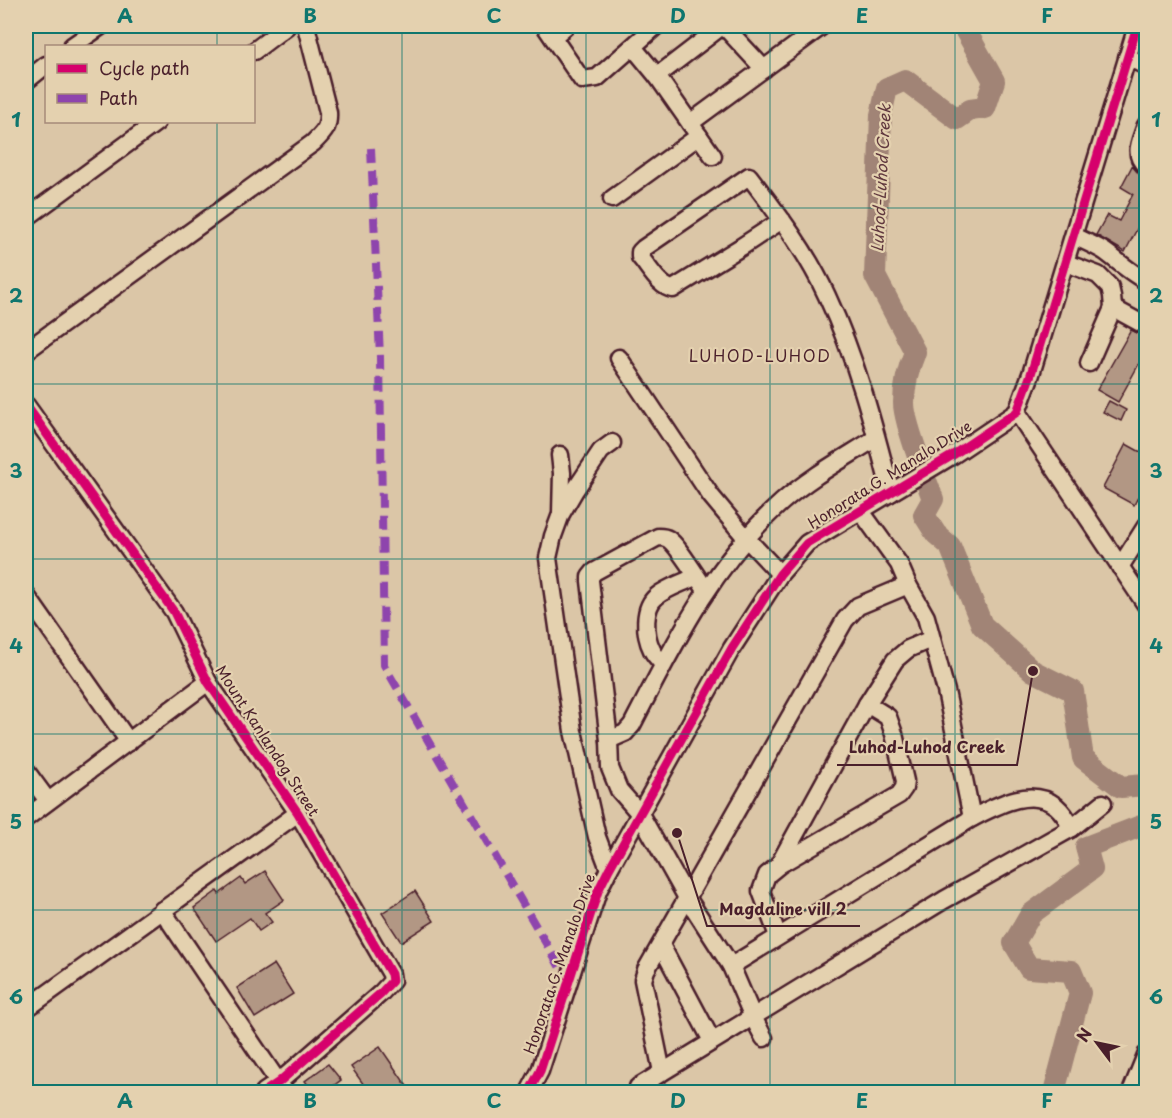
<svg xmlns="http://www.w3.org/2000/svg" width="1172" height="1118" viewBox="0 0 1172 1118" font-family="'Playpen Sans',sans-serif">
  <rect width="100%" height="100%" fill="#dbc6a7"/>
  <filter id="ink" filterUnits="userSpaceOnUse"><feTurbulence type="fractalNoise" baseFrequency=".0167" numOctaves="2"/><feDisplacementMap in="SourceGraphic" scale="12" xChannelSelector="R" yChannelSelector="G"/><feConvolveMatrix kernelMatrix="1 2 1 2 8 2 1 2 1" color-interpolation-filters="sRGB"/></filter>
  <g filter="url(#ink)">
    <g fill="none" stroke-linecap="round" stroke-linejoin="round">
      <!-- river -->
      <g stroke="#a18476" stroke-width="22">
        <path d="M 920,462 C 915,448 904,417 904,403 C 904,385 908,369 915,352 L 875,276 L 881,115 L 887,88 L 905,80 L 957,119 L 970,110 L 985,108 L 994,81 L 963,26"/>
        <path d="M 927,483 L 933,499 L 924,515 L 936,534 L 950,546 L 982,625 L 1033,671 L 1073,691 L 1083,758 L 1121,787 L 1146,785"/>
        <path d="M 1054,1092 L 1080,993 L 1071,971 L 1029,968 L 1014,943 L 1031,914 L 1092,869 L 1086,847 L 1146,824"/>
      </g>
    </g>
    <!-- building -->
    <g fill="#b29784" stroke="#4a1f2b" stroke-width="1.5">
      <path d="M 1132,166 L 1139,174 L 1146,176 L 1146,216 L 1140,228 L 1138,227 L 1125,252 L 1096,235 L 1107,215 L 1119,221 L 1133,194 L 1121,187 Z"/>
      <path d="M 1131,330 L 1141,335 L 1146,336 L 1146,351 L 1118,402 L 1097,390 Z"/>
      <path d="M 1109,401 L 1126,410 L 1121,421 L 1103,412 Z"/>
      <path d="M 1126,444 L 1146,455 L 1146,481 L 1134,505 L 1103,488 Z"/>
      <path d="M 265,871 L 284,900 L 265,913 L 272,922 L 259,931 L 250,918 L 216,941 L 194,908 L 217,891 L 219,894 L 241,878 L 245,884 Z"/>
      <path d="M 415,891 L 434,921 L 401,942 L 382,913 Z"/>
      <path d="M 274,964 L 293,994 L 255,1018 L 237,988 Z"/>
      <path d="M 380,1047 L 411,1092 L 369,1092 L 351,1067 Z"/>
      <path d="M 328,1064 L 341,1080 L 325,1092 L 314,1092 L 305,1081 Z"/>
    </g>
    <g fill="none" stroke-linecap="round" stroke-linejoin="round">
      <defs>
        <g id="minor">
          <path d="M 545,26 L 582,80 L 597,78 L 656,26"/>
          <path d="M 724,26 L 764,69"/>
          <path d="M 553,37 L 566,26"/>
          <path d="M 72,46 L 101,26"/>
          <path d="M 633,47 L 657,76 L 722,26"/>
          <path d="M 254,51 L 287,26"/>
          <path d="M 1127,57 L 1146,66"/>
          <path d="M 657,76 L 713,156"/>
          <path d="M 26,81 L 46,65"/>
          <path d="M 690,123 L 822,26"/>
          <path d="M 1146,125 C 1141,141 1132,154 1146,166"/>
          <path d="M 612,199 L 699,136"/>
          <path d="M 26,218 L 157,122"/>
          <path d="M 782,220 L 741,247 L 673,289 C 659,287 649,267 640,257 L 640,252 L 644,248 L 749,176 C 778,214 807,252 827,296 C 856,358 874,426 891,493"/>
          <path d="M 1074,236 C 1084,241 1094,245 1104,251 C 1118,261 1131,273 1146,281"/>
          <path d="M 1066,263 L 1098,275 L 1110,287 L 1112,296 L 1113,308 L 1089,363"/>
          <path d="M 1113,308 L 1146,326"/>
          <path d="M 26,351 L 313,143 C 324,132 329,128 328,112 L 306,26"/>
          <path d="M 619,358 L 711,496 L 746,538 L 780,574"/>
          <path d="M 26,405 L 174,612 L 208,682 L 298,813 L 391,974 L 392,981 L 381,993 L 279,1082 L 264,1092"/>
          <path d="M 1017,412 L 1146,605"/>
          <path d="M 560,455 L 562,473 L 561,513"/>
          <path d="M 860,510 L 899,564 L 908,585 L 926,617 L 946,691 L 972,818"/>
          <path d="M 1120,567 L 1146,526"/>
          <path d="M 706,590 C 698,579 677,544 668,539 C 665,537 662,537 658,537 L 594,572 L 590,577 L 590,581 L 609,740 L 610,768 L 619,790 L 640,814 L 686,896 L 731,966 L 753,1017 L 764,1038"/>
          <path d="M 26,595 L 129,742"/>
          <path d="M 663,665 C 660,660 654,655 652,650 C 644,634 643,607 657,596 C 668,587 684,583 696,576"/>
          <path d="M 609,740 L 625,733 L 632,725 C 673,646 714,562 782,502 C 810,477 845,458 876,438"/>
          <path d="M 26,771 L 48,801"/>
          <path d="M 26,818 L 208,682"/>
          <path d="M 779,865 L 899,795 L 904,788 L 905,781 L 894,734 L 888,717 L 867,704"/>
          <path d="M 609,869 L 597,837 L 573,731 L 548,558 L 553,536 L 561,514 L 575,490 L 601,451 L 612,443"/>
          <path d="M 162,910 L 285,1092"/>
          <path d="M 778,936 L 761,891 L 767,875 L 778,866 L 867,704 L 895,660 L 908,649 L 931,639"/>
          <path d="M 661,945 L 712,1041"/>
          <path d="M 731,966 L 972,818 C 996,806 1031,786 1056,806 C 1063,812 1068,820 1072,828"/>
          <path d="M 26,1009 L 298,813"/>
          <path d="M 662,1072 L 643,980 L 646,970 L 845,620 L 858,606 L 908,585"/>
          <path d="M 638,1087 L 944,900 L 1072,828 L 1103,803"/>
          <path d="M 529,1092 L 540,1071 L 598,891 L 609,869 L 732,648 L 780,574 L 807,543 L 953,455 L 1017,412 L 1031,374 L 1137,26"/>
          <path d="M 1131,1092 L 1146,1055"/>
        </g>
      </defs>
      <!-- minor casing -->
      <use href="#minor" stroke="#4a1f2b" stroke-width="21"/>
      <!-- minor -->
      <use href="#minor" stroke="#e4d1af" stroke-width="16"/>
      <!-- quiet -->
      <path stroke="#8e44ad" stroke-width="8" stroke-dasharray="15 8" stroke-linecap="butt" d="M 371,148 L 380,357 L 384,665 L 569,983"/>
      <defs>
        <g id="cycleway">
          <path d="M 26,405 L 174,612 L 208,682 L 298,813 L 391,974 L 392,981 L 381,993 L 279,1082 L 264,1092"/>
          <path d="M 529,1092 L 540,1071 L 598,891 L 609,869 L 732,648 L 780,574 L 807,543 L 953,455 L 1017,412 L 1031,374 L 1137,26"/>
        </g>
      </defs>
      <!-- cycleway casing -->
      <use href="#cycleway" stroke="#e4d1af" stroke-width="13"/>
      <!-- cycleway -->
      <use href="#cycleway" stroke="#d6006c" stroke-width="9"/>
    </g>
  </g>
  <!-- grid -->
  <path fill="none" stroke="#0f766e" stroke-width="1.5" stroke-opacity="0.55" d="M 217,26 L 217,46M 402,26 L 402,1092M 586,26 L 586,1092M 770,26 L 770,1092M 955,26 L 955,1092M 217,122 L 217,1092M 26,208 L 1146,208M 26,384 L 1146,384M 26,559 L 1146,559M 26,734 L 1146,734M 26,910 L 1146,910"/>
  <g text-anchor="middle" stroke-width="4.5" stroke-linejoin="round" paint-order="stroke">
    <!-- street labels -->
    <g font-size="15" fill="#4a1f2b" stroke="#e4d1af">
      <text transform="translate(890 475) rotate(-32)" y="5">Honorata G. Manalo Drive</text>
      <text transform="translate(267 741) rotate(57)" y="5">Mount Kanlandog Street</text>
      <text transform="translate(560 964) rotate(-71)" y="5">Honorata G. Manalo Drive</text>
    </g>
    <!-- water labels -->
    <g font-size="16" font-style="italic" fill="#60383e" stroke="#e4d1af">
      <text transform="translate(881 178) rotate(-87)" y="6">Luhod-Luhod Creek</text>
    </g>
    <!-- neighbourhood labels -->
    <g font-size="16" letter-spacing="1.5" fill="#4a1f2b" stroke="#e4d1af">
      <text x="760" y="362">LUHOD-LUHOD</text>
    </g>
  </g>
  <!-- callouts -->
  <path fill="none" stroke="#4a1f2b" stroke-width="2" d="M1033 671L1017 765H837M677 833L707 926H860"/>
  <g fill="#4a1f2b" stroke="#e4d1af" stroke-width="2">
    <circle cx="1033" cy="671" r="6"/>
    <circle cx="677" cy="833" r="6"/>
  </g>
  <g font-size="16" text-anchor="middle" font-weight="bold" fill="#4a1f2b" stroke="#e4d1af" stroke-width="4.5" stroke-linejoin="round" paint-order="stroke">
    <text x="927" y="753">Luhod-Luhod Creek</text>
    <text x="783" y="915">Magdaline vill 2</text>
  </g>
  <!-- margin -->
  <rect width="1172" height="1118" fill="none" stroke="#e4d1af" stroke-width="66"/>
  <!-- legend -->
  <rect x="45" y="45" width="210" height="78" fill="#e4d1af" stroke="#a68a7a" stroke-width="1.5"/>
  <rect x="57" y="64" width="30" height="9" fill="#d6006c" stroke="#a68a7a" stroke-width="1.5"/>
  <text x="99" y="75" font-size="18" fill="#4a1f2b">Cycle path</text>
  <rect x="57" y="94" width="30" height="9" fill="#8e44ad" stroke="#a68a7a" stroke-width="1.5"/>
  <text x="99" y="105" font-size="18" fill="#4a1f2b">Path</text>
  <!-- north arrow -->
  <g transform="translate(1097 1043) rotate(302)" stroke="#e4d1af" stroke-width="4.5" paint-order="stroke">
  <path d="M0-4.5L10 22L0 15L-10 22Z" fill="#4a1f2b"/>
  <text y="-9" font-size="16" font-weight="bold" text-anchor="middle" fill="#4a1f2b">N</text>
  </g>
  <rect x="33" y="33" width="1106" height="1052" fill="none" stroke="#0f766e" stroke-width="2"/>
  <g font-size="20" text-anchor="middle" font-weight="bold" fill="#0f766e">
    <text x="125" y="23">A</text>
    <text x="310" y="23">B</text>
    <text x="494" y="23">C</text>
    <text x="678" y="23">D</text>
    <text x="862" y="23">E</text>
    <text x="1047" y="23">F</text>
    <text x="16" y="127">1</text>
    <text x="1156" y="127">1</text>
    <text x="16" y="303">2</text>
    <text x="1156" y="303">2</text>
    <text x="16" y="478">3</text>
    <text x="1156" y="478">3</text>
    <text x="16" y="653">4</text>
    <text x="1156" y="653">4</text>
    <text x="16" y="829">5</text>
    <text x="1156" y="829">5</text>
    <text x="16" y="1004">6</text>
    <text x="1156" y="1004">6</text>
    <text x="125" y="1108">A</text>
    <text x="310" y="1108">B</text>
    <text x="494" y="1108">C</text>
    <text x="678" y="1108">D</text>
    <text x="862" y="1108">E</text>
    <text x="1047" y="1108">F</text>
  </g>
</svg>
